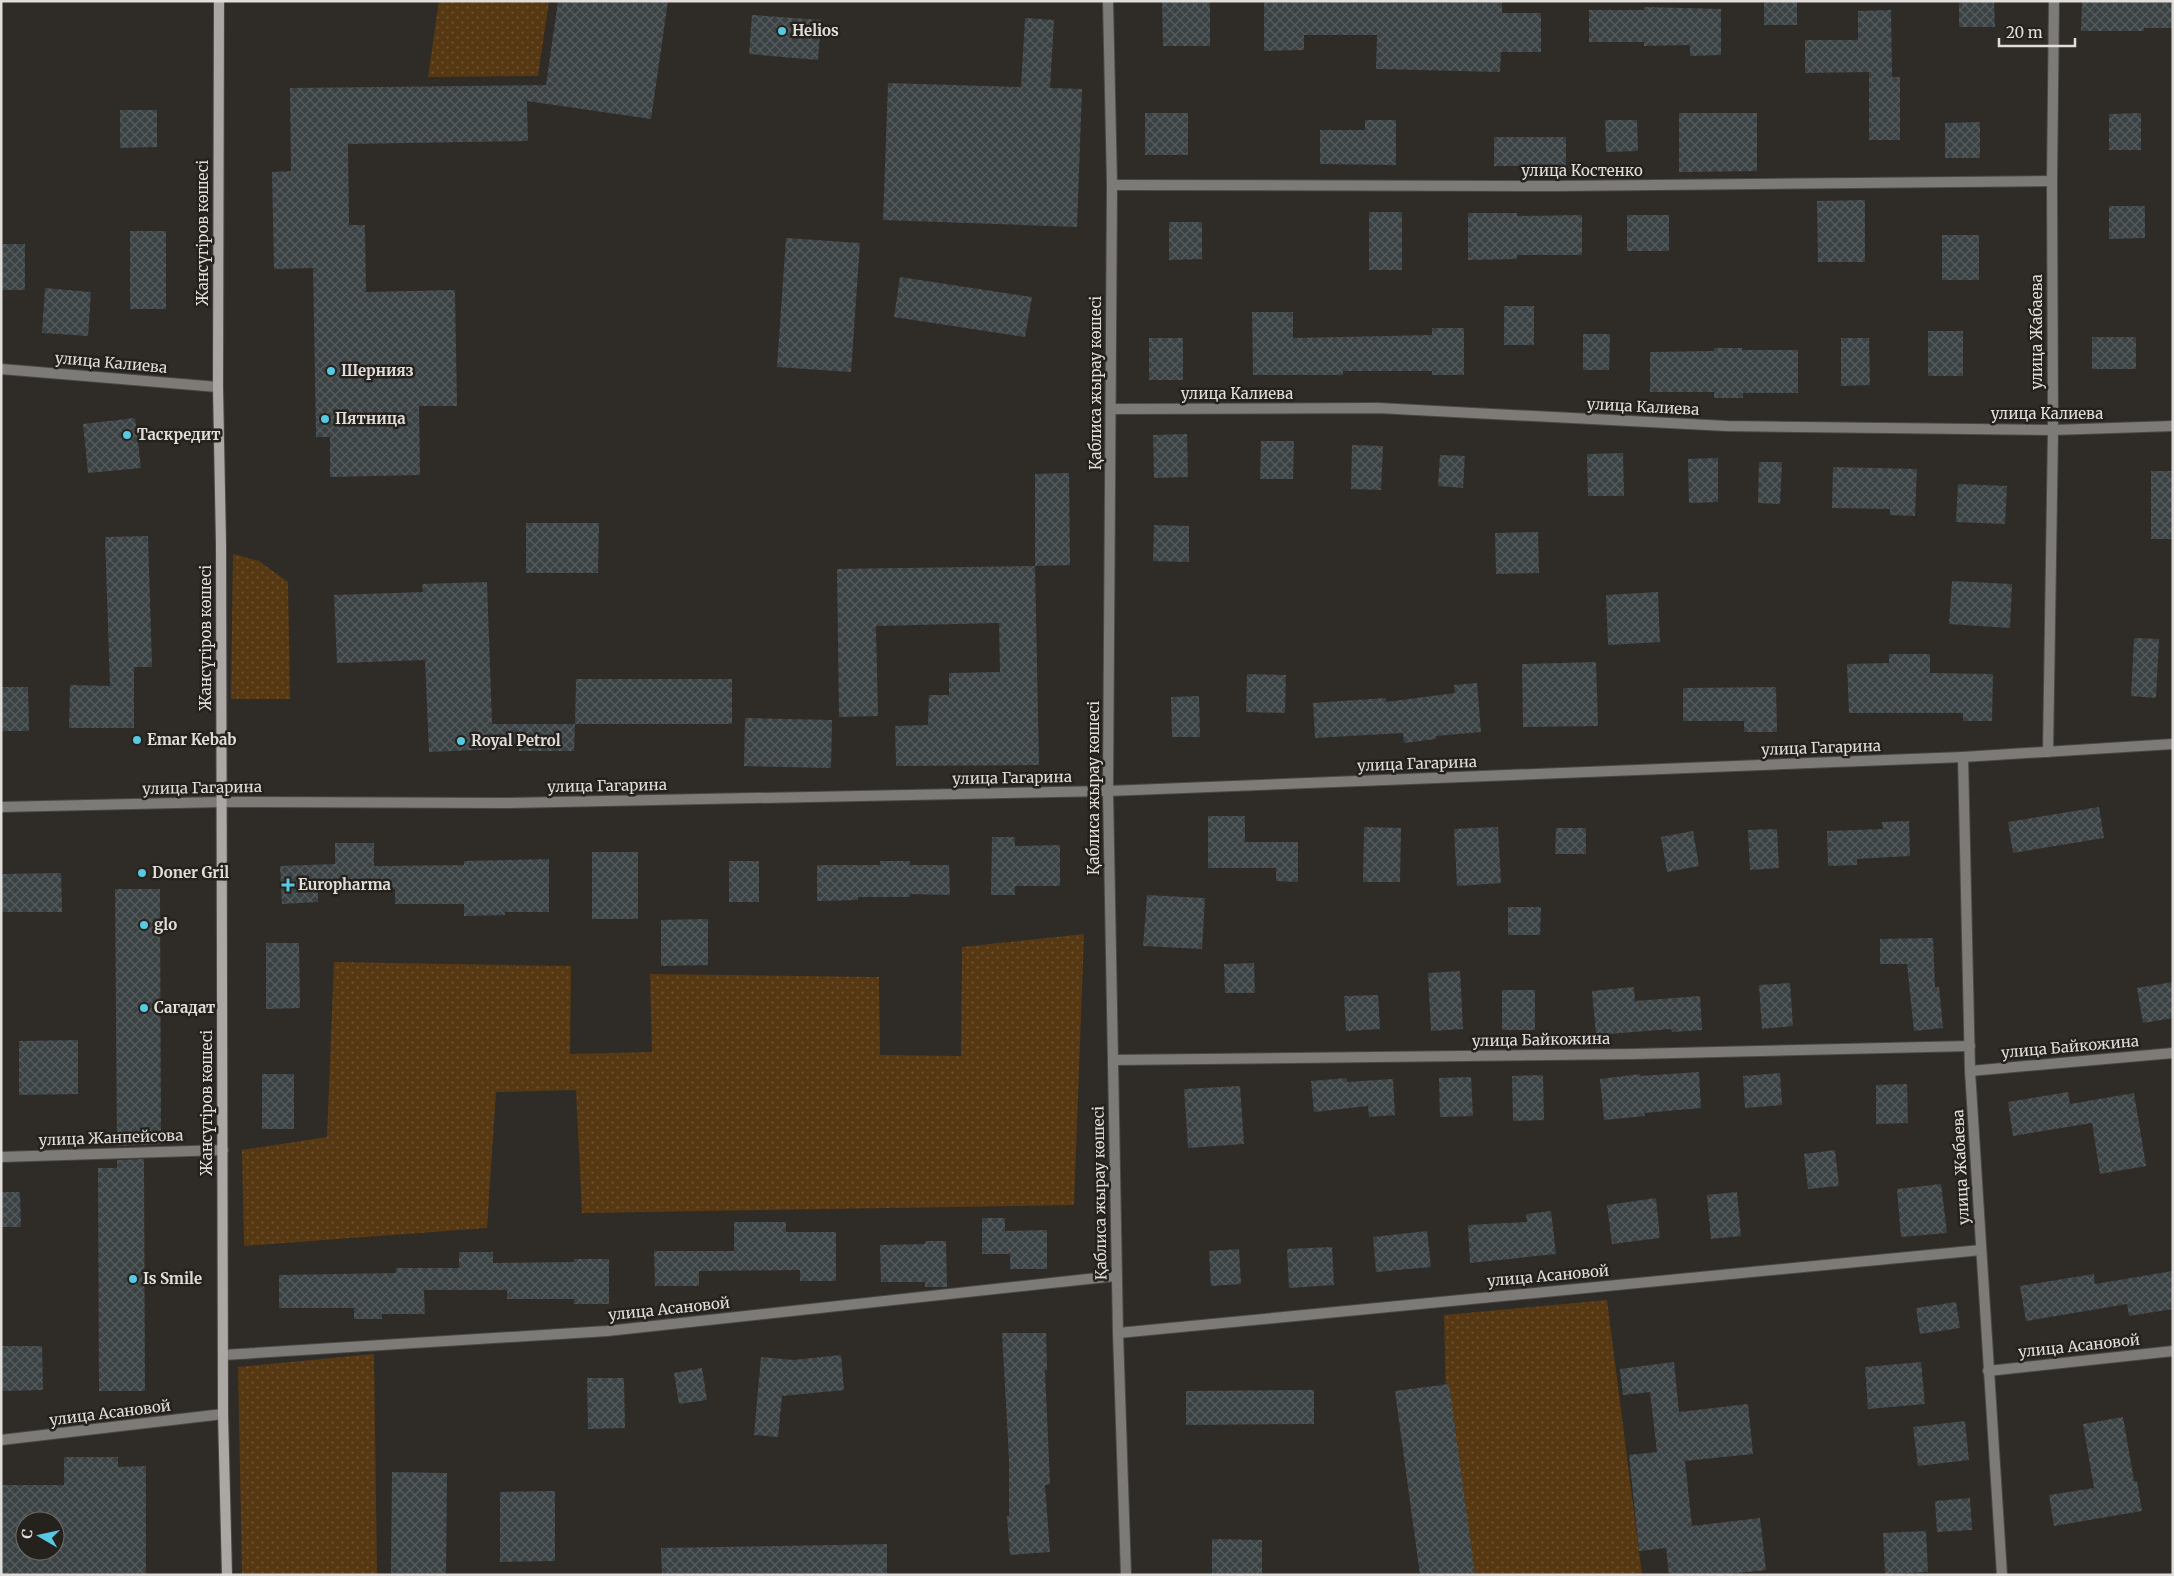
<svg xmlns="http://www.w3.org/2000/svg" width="2174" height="1576" viewBox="0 0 2174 1576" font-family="Merriweather,serif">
  <defs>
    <pattern id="grass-dots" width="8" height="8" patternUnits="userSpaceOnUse" patternTransform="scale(1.25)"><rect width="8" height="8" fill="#563812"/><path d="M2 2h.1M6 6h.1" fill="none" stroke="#6e5434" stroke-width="1.8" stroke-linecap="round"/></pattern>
    <pattern id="building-cross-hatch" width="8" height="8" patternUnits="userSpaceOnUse" patternTransform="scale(1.25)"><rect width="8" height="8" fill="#3b4244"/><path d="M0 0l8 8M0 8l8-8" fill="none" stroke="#575d5e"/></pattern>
  </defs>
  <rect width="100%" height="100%" fill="#2f2b27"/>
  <!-- grass -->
  <g fill="url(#grass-dots)">
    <path d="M 439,1 L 549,1 L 538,76 L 428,77 Z"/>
    <path d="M 233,554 L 259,561 L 288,582 L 290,699 L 231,699 Z"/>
    <path d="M 1084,934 L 1074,1205 L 582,1213 L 576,1090 L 496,1092 L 487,1228 L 244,1246 L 242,1150 L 327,1137 L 334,962 L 571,966 L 570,1054 L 652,1052 L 650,974 L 879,977 L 880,1055 L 961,1056 L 962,947 Z"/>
    <path d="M 1607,1300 L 1642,1575 L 1450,1575 L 1444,1315 Z"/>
    <path d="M 374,1354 L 377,1575 L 242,1575 L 238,1367 Z"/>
  </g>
  <!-- building -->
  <g fill="url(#building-cross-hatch)" fill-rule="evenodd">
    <path d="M 558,1 L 668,1 L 651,119 L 527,101 L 528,141 L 348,144 L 349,225 L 365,225 L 366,292 L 455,290 L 457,406 L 419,406 L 420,475 L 330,477 L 330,437 L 316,437 L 313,268 L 274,269 L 272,172 L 291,171 L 290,88 L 546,85 Z"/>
    <path d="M 1162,1 L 1210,1 L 1210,46 L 1163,46 Z"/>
    <path d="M 1264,1 L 1502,1 L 1502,13 L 1541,13 L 1541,52 L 1501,52 L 1500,72 L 1376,69 L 1377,35 L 1304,35 L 1304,50 L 1264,51 Z"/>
    <rect x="1764" y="1" width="33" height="24"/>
    <path d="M 1959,1 L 1994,1 L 1995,27 L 1959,27 Z"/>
    <path d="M 2082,1 L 2173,1 L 2173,28 L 2144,28 L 2144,31 L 2081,31 Z"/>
    <path d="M 1644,7 L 1721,9 L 1721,55 L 1690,56 L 1690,45 L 1644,46 L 1644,42 L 1589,42 L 1589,10 L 1644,10 Z"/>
    <path d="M 1891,10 L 1892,77 L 1900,77 L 1900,140 L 1869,140 L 1869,72 L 1805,73 L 1805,40 L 1858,40 L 1858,11 Z"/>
    <path d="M 752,15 L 821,20 L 818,60 L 749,54 Z"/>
    <path d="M 1025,18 L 1054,20 L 1050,88 L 1082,89 L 1077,227 L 883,220 L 888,83 L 1021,87 Z"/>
    <path d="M 120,110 L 157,110 L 157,147 L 120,148 Z"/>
    <rect x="1145" y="113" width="43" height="42"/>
    <path d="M 1679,113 L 1757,113 L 1757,171 L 1679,172 Z"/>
    <path d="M 2141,113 L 2141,150 L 2109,150 L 2109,114 Z"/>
    <path d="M 1365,120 L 1396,120 L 1396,165 L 1320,164 L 1320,130 L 1365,130 Z"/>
    <path d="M 1605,120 L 1637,120 L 1638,151 L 1606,152 Z"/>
    <path d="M 1980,122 L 1980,158 L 1945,158 L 1945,123 Z"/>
    <rect x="1494" y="137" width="72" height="29"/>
    <path d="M 1865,200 L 1865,262 L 1818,262 L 1817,201 Z"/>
    <path d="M 2109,206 L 2145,206 L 2145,238 L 2109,239 Z"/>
    <rect x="1369" y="212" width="33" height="58"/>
    <path d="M 1468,213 L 1517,213 L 1517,216 L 1582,215 L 1582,255 L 1517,255 L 1517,259 L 1468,260 Z"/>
    <rect x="1627" y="215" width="42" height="36"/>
    <path d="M 1169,222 L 1202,222 L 1202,259 L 1169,260 Z"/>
    <rect x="130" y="231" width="36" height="78"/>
    <rect x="1942" y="235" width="37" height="45"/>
    <path d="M 786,238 L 860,243 L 851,372 L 777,367 Z"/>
    <rect x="1" y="244" width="24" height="46"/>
    <path d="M 900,277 L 1032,297 L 1025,337 L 894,317 Z"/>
    <path d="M 45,288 L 91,292 L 88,336 L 42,333 Z"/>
    <rect x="1504" y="306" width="30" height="39"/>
    <path d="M 1252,312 L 1293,312 L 1293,338 L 1432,335 L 1432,328 L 1464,328 L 1464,375 L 1432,375 L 1432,371 L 1343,371 L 1343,375 L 1253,375 Z"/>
    <rect x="1928" y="331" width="35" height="45"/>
    <path d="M 1583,334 L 1610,334 L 1609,370 L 1583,370 Z"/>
    <rect x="2092" y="337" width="44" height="32"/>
    <rect x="1149" y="338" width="34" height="42"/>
    <path d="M 1841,338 L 1869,338 L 1870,385 L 1841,386 Z"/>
    <path d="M 1714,348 L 1742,348 L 1742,350 L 1798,350 L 1798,393 L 1743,393 L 1743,398 L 1714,398 L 1714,392 L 1650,392 L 1650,352 L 1714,351 Z"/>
    <path d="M 135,418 L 141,468 L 88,473 L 83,424 Z"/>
    <path d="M 1187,434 L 1188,477 L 1154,478 L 1153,435 Z"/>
    <path d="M 1261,441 L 1294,441 L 1293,479 L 1260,479 Z"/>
    <path d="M 1352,445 L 1383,446 L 1381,490 L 1351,489 Z"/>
    <path d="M 1623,453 L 1624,496 L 1588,496 L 1587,454 Z"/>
    <path d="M 1440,455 L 1465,456 L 1463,488 L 1438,486 Z"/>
    <path d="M 1718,458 L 1718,502 L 1689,503 L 1688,459 Z"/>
    <path d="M 1759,462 L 1782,462 L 1780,504 L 1758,503 Z"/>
    <path d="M 1833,467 L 1917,469 L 1915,516 L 1890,515 L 1890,509 L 1832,508 Z"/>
    <rect x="2151" y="471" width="22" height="68"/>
    <path d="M 1069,473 L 1070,565 L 1035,566 L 1035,474 Z"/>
    <path d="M 1958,484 L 2007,486 L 2005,524 L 1956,522 Z"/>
    <path d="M 526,523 L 599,523 L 598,573 L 526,573 Z"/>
    <path d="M 1154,525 L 1189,526 L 1189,562 L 1153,561 Z"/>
    <path d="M 1538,532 L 1539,573 L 1496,574 L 1495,533 Z"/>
    <path d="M 148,536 L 152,667 L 134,667 L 134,728 L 69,728 L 70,685 L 110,686 L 105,537 Z"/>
    <path d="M 1035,566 L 1039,765 L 896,766 L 895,726 L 928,725 L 929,695 L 949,695 L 949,673 L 1000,672 L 999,623 L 876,626 L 878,716 L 839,717 L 837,569 Z"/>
    <path d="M 1952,581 L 2012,584 L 2010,628 L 1949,624 Z"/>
    <path d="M 487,582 L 492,724 L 575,724 L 574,751 L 519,751 L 519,748 L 429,752 L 425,660 L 337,663 L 334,595 L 423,592 L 422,584 Z"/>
    <path d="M 1658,592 L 1660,642 L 1608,645 L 1606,595 Z"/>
    <path d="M 2134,638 L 2159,639 L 2156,698 L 2131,696 Z"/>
    <path d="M 1889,654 L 1930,654 L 1930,673 L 1993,674 L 1992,721 L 1963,721 L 1963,713 L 1849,713 L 1847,664 L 1889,663 Z"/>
    <path d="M 1596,662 L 1598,726 L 1523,727 L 1522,664 Z"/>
    <path d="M 1247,674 L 1286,675 L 1285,713 L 1246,712 Z"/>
    <path d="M 576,679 L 732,679 L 732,724 L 575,724 Z"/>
    <path d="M 1477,683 L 1481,732 L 1436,736 L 1436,739 L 1404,743 L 1403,733 L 1315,738 L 1313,703 L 1386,698 L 1386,702 L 1455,693 L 1454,685 Z"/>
    <path d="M 1,687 L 28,687 L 29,731 L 1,731 Z"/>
    <path d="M 1776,687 L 1777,732 L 1744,732 L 1744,721 L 1683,721 L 1683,688 Z"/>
    <path d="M 1199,696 L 1200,737 L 1172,737 L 1171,697 Z"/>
    <path d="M 745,718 L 832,720 L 831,768 L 744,766 Z"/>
    <path d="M 2099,807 L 2104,838 L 2013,853 L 2008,822 Z"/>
    <path d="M 1208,816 L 1245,816 L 1245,842 L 1298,842 L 1298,882 L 1276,881 L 1276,868 L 1208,868 Z"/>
    <path d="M 1909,821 L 1910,856 L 1857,859 L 1857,865 L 1828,866 L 1827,831 L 1883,829 L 1882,822 Z"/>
    <path d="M 1364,827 L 1401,828 L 1400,882 L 1363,882 Z"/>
    <path d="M 1498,827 L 1501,883 L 1457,886 L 1454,829 Z"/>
    <path d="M 1556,828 L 1586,828 L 1586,854 L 1555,854 Z"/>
    <path d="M 1777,829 L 1779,868 L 1750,870 L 1748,830 Z"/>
    <path d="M 1693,831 L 1699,866 L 1667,872 L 1661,837 Z"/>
    <path d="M 992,837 L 1015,837 L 1015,846 L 1060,845 L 1060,886 L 1015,886 L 1015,895 L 991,895 Z"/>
    <path d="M 335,843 L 374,843 L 374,866 L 464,865 L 464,861 L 549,859 L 549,912 L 505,912 L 505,915 L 464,916 L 464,904 L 395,904 L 395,889 L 318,890 L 318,902 L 282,904 L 280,866 L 335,864 Z"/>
    <rect x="592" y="852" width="46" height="67"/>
    <rect x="729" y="861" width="30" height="41"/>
    <path d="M 880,861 L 910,861 L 910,865 L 949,865 L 950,895 L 910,894 L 910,897 L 858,897 L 858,900 L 817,901 L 817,865 L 880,865 Z"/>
    <path d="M 61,873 L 62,912 L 1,912 L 1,874 Z"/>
    <path d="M 115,889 L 160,889 L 161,1144 L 117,1146 Z"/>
    <path d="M 1147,895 L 1205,898 L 1202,949 L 1143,946 Z"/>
    <path d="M 1508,907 L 1541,907 L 1540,935 L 1508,935 Z"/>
    <path d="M 708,919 L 708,965 L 661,966 L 661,920 Z"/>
    <path d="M 1933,938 L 1935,987 L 1939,987 L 1943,1028 L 1914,1031 L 1907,964 L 1880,964 L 1880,939 Z"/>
    <path d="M 266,943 L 299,943 L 300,1008 L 266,1009 Z"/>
    <path d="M 1254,963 L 1255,993 L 1225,993 L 1224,964 Z"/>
    <path d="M 1460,971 L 1463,1029 L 1431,1031 L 1428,973 Z"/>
    <path d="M 2173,982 L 2173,1018 L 2143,1023 L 2137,988 Z"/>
    <path d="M 1790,983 L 1793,1026 L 1762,1029 L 1759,985 Z"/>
    <path d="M 1634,987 L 1635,1001 L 1700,996 L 1702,1030 L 1672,1032 L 1671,1029 L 1596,1035 L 1592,991 Z"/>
    <rect x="1502" y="990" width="33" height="40"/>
    <path d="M 1378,995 L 1380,1029 L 1346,1031 L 1344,996 Z"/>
    <path d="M 78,1040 L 78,1094 L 19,1095 L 19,1041 Z"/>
    <path d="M 1699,1072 L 1701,1108 L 1644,1113 L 1645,1116 L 1604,1120 L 1600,1079 L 1640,1074 L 1640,1076 Z"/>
    <path d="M 1780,1073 L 1782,1105 L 1745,1108 L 1743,1076 Z"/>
    <rect x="262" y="1074" width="32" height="55"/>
    <path d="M 1543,1075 L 1544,1120 L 1513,1121 L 1512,1076 Z"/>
    <path d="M 1471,1077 L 1473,1116 L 1440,1117 L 1439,1078 Z"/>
    <path d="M 1347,1078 L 1347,1082 L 1393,1079 L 1395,1115 L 1369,1117 L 1368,1106 L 1314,1112 L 1311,1081 Z"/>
    <path d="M 1907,1084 L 1908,1123 L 1876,1124 L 1876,1085 Z"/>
    <path d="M 1240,1086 L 1244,1144 L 1188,1148 L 1184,1089 Z"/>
    <path d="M 2068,1092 L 2070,1104 L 2134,1093 L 2146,1166 L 2100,1174 L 2092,1123 L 2013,1136 L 2008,1102 Z"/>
    <path d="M 1835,1150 L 1839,1186 L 1808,1189 L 1804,1154 Z"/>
    <path d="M 144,1159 L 145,1391 L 99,1391 L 98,1168 L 117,1168 L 117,1160 Z"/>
    <path d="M 1941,1184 L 1947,1233 L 1901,1237 L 1897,1189 Z"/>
    <path d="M 1,1192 L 20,1192 L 21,1227 L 1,1227 Z"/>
    <path d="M 1737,1192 L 1741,1236 L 1711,1239 L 1707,1195 Z"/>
    <path d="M 1656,1198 L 1660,1238 L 1612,1244 L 1607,1205 Z"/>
    <path d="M 1551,1211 L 1556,1254 L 1470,1263 L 1468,1225 L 1527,1222 L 1526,1214 Z"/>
    <path d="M 982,1218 L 1005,1218 L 1005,1231 L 1047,1230 L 1047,1269 L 1010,1269 L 1010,1254 L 982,1254 Z"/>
    <path d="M 734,1222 L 786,1222 L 786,1232 L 836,1232 L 836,1281 L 800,1281 L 800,1270 L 699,1271 L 699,1286 L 655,1286 L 654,1251 L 734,1251 Z"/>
    <path d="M 1427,1231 L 1431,1267 L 1376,1272 L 1373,1237 Z"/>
    <path d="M 925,1241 L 946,1241 L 947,1287 L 925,1287 L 925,1282 L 881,1282 L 880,1245 L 925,1244 Z"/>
    <path d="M 1332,1247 L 1334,1285 L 1289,1288 L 1287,1249 Z"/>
    <path d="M 1239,1249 L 1241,1284 L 1211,1286 L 1209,1251 Z"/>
    <path d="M 459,1252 L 493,1252 L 493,1263 L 574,1262 L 574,1259 L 609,1259 L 609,1304 L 574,1304 L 574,1299 L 507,1299 L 507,1290 L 424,1290 L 425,1314 L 382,1314 L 382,1319 L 354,1319 L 354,1308 L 279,1308 L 279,1275 L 396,1273 L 396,1268 L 459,1268 Z"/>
    <path d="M 2173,1271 L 2173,1309 L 2129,1316 L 2127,1304 L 2026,1321 L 2020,1286 L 2094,1274 L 2095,1284 Z"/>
    <path d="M 1956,1302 L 1960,1328 L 1920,1334 L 1916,1308 Z"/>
    <path d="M 1002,1333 L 1046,1333 L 1047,1370 L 1045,1370 L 1050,1484 L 1045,1485 L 1050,1552 L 1010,1555 L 1007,1516 L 1009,1516 L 1009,1459 Z"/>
    <path d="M 1,1346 L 42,1346 L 43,1390 L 1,1391 Z"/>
    <path d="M 841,1355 L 844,1390 L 782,1396 L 778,1437 L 754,1435 L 761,1357 L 793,1360 Z"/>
    <path d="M 1674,1362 L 1679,1412 L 1748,1404 L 1753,1454 L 1685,1461 L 1692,1526 L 1760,1518 L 1766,1570 L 1720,1575 L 1669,1575 L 1666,1548 L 1639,1551 L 1629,1455 L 1657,1452 L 1650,1392 L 1623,1395 L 1620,1369 Z"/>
    <path d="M 1921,1362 L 1925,1404 L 1868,1409 L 1865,1367 Z"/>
    <path d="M 702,1368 L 707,1400 L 679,1404 L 674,1373 Z"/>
    <path d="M 587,1378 L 624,1378 L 625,1428 L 588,1429 Z"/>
    <path d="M 1449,1384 L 1475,1575 L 1420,1575 L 1395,1391 Z"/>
    <path d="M 1314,1390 L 1314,1424 L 1186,1425 L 1186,1391 Z"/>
    <path d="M 2123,1417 L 2134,1481 L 2137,1481 L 2142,1511 L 2054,1526 L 2049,1495 L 2094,1488 L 2083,1424 Z"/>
    <path d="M 1965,1421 L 1969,1460 L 1918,1466 L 1913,1427 Z"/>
    <path d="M 64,1457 L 118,1457 L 118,1467 L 146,1466 L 146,1575 L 1,1575 L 1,1485 L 64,1485 ZM 25,1521 L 55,1521 L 55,1551 L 25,1551 Z"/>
    <path d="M 392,1472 L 447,1473 L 446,1575 L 391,1575 Z"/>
    <path d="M 555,1491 L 555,1561 L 500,1562 L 500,1492 Z"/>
    <path d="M 1970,1498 L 1972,1530 L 1937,1532 L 1935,1501 Z"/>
    <path d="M 1926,1531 L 1928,1572 L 1885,1574 L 1883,1533 Z"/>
    <path d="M 1212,1539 L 1262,1540 L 1262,1575 L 1212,1575 Z"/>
    <path d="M 887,1544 L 887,1575 L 662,1575 L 661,1548 Z"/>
  </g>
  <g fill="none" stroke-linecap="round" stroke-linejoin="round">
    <defs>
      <g id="minor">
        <path d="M 1112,185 L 1556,186 L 2052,181"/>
        <path d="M 1,369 L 218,387"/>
        <path d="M 1112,409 L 1378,408 L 1727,426 L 2053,430 L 2173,426"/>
        <path d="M 2048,752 L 2053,430 L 2052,181 L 2054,1"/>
        <path d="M 1963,757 L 1970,1071 L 2002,1575"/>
        <path d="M 1,807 L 221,802 L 506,803 L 1108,791 L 1963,757 L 2173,744"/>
        <path d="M 1113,1060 L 1632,1054 L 1970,1046"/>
        <path d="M 1970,1071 L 2173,1053"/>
        <path d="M 1,1157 L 223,1150"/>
        <path d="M 1118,1333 L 1981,1250"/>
        <path d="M 223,1355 L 607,1331 L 1116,1276"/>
        <path d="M 1988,1371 L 2173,1351"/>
        <path d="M 1,1440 L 223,1414"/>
      </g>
      <path id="tertiary" d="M 1108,1 L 1112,185 L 1108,791 L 1118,1333 L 1126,1575"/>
      <path id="secondary" d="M 219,1 L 218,387 L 221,545 L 223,1414 L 227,1575"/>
    </defs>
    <!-- minor casing -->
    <use href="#minor" stroke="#4b4744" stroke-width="12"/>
    <!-- tertiary casing -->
    <use href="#tertiary" stroke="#4b4744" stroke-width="12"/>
    <!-- secondary casing -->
    <use href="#secondary" stroke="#4b4744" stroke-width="12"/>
    <!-- minor -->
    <use href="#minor" stroke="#7d7b78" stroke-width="10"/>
    <!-- tertiary -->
    <use href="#tertiary" stroke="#7d7b78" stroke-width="10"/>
    <!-- secondary -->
    <use href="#secondary" stroke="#aba7a4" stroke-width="10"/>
  </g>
  <!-- markers -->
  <g fill="#57c9e3" stroke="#25211d" stroke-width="2">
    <circle cx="782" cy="31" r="5"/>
    <circle cx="331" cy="371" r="5"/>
    <circle cx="325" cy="419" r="5"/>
    <circle cx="127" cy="435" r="5"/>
    <circle cx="137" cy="740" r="5"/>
    <circle cx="461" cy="741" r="5"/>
    <circle cx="142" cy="873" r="5"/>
    <path d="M285.5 877.5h5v5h5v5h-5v5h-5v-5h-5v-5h5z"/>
    <circle cx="144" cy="925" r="5"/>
    <circle cx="144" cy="1008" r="5"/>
    <circle cx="133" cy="1279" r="5"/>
  </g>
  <g text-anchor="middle" stroke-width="5" stroke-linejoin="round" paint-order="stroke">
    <!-- poi labels -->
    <g font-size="15" font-weight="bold" fill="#e0ddda" stroke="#25211d" text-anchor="start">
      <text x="792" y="36">Helios</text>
      <text x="341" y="376">Шернияз</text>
      <text x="335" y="424">Пятница</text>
      <text x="137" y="440">Таскредит</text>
      <text x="147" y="745">Emar Kebab</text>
      <text x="471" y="746">Royal Petrol</text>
      <text x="152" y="878">Doner Gril</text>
      <text x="298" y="890">Europharma</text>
      <text x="154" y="930">glo</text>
      <text x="154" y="1013">Сагадат</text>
      <text x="143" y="1284">Is Smile</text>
    </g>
    <!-- street labels -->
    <g font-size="15" fill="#e0ddda" stroke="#25211d">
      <text x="1582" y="176">улица Костенко</text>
      <text transform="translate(203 233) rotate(-90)" y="5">Жансүгіров көшесі</text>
      <text transform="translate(2037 332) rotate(-90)" y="5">улица Жабаева</text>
      <text transform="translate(111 363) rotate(5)" y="5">улица Калиева</text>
      <text transform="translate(1096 383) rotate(-90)" y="5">Қаблиса жырау көшесі</text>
      <text x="1237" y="399">улица Калиева</text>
      <text transform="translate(1643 407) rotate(3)" y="5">улица Калиева</text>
      <text x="2047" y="419">улица Калиева</text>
      <text transform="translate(206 638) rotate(-90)" y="5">Жансүгіров көшесі</text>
      <text transform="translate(1821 748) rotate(-2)" y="5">улица Гагарина</text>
      <text transform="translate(1417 764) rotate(-2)" y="5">улица Гагарина</text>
      <text transform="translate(1012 778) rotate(-1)" y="5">улица Гагарина</text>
      <text transform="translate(607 786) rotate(-1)" y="5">улица Гагарина</text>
      <text transform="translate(202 788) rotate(-1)" y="5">улица Гагарина</text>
      <text transform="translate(1094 788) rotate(-90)" y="5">Қаблиса жырау көшесі</text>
      <text transform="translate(1541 1040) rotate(-1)" y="5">улица Байкожина</text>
      <text transform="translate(2070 1047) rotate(-5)" y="5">улица Байкожина</text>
      <text transform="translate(207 1103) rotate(-90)" y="5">Жансүгіров көшесі</text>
      <text transform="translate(111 1138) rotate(-2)" y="5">улица Жанпейсова</text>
      <text transform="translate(1961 1167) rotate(-93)" y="5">улица Жабаева</text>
      <text transform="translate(1100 1193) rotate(-91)" y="5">Қаблиса жырау көшесі</text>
      <text transform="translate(1548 1276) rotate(-5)" y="5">улица Асановой</text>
      <text transform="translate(669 1309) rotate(-6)" y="5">улица Асановой</text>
      <text transform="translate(2079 1346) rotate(-6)" y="5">улица Асановой</text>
      <text transform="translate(110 1413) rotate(-7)" y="5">улица Асановой</text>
    </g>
  </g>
  <!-- border -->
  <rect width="2174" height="1576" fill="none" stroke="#e0ddda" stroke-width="5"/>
  <!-- north arrow -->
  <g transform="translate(40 1536) rotate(279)"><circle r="24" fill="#25211d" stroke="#706c69"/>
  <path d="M0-4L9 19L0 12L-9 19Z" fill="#57c9e3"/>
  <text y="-8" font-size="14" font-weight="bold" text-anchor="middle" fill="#e0ddda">С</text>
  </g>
  <!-- scale -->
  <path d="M1999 38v8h76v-8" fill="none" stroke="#e0ddda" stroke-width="2.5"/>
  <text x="2006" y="38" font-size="15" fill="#e0ddda" stroke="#25211d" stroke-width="4" paint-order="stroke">20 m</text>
</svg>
